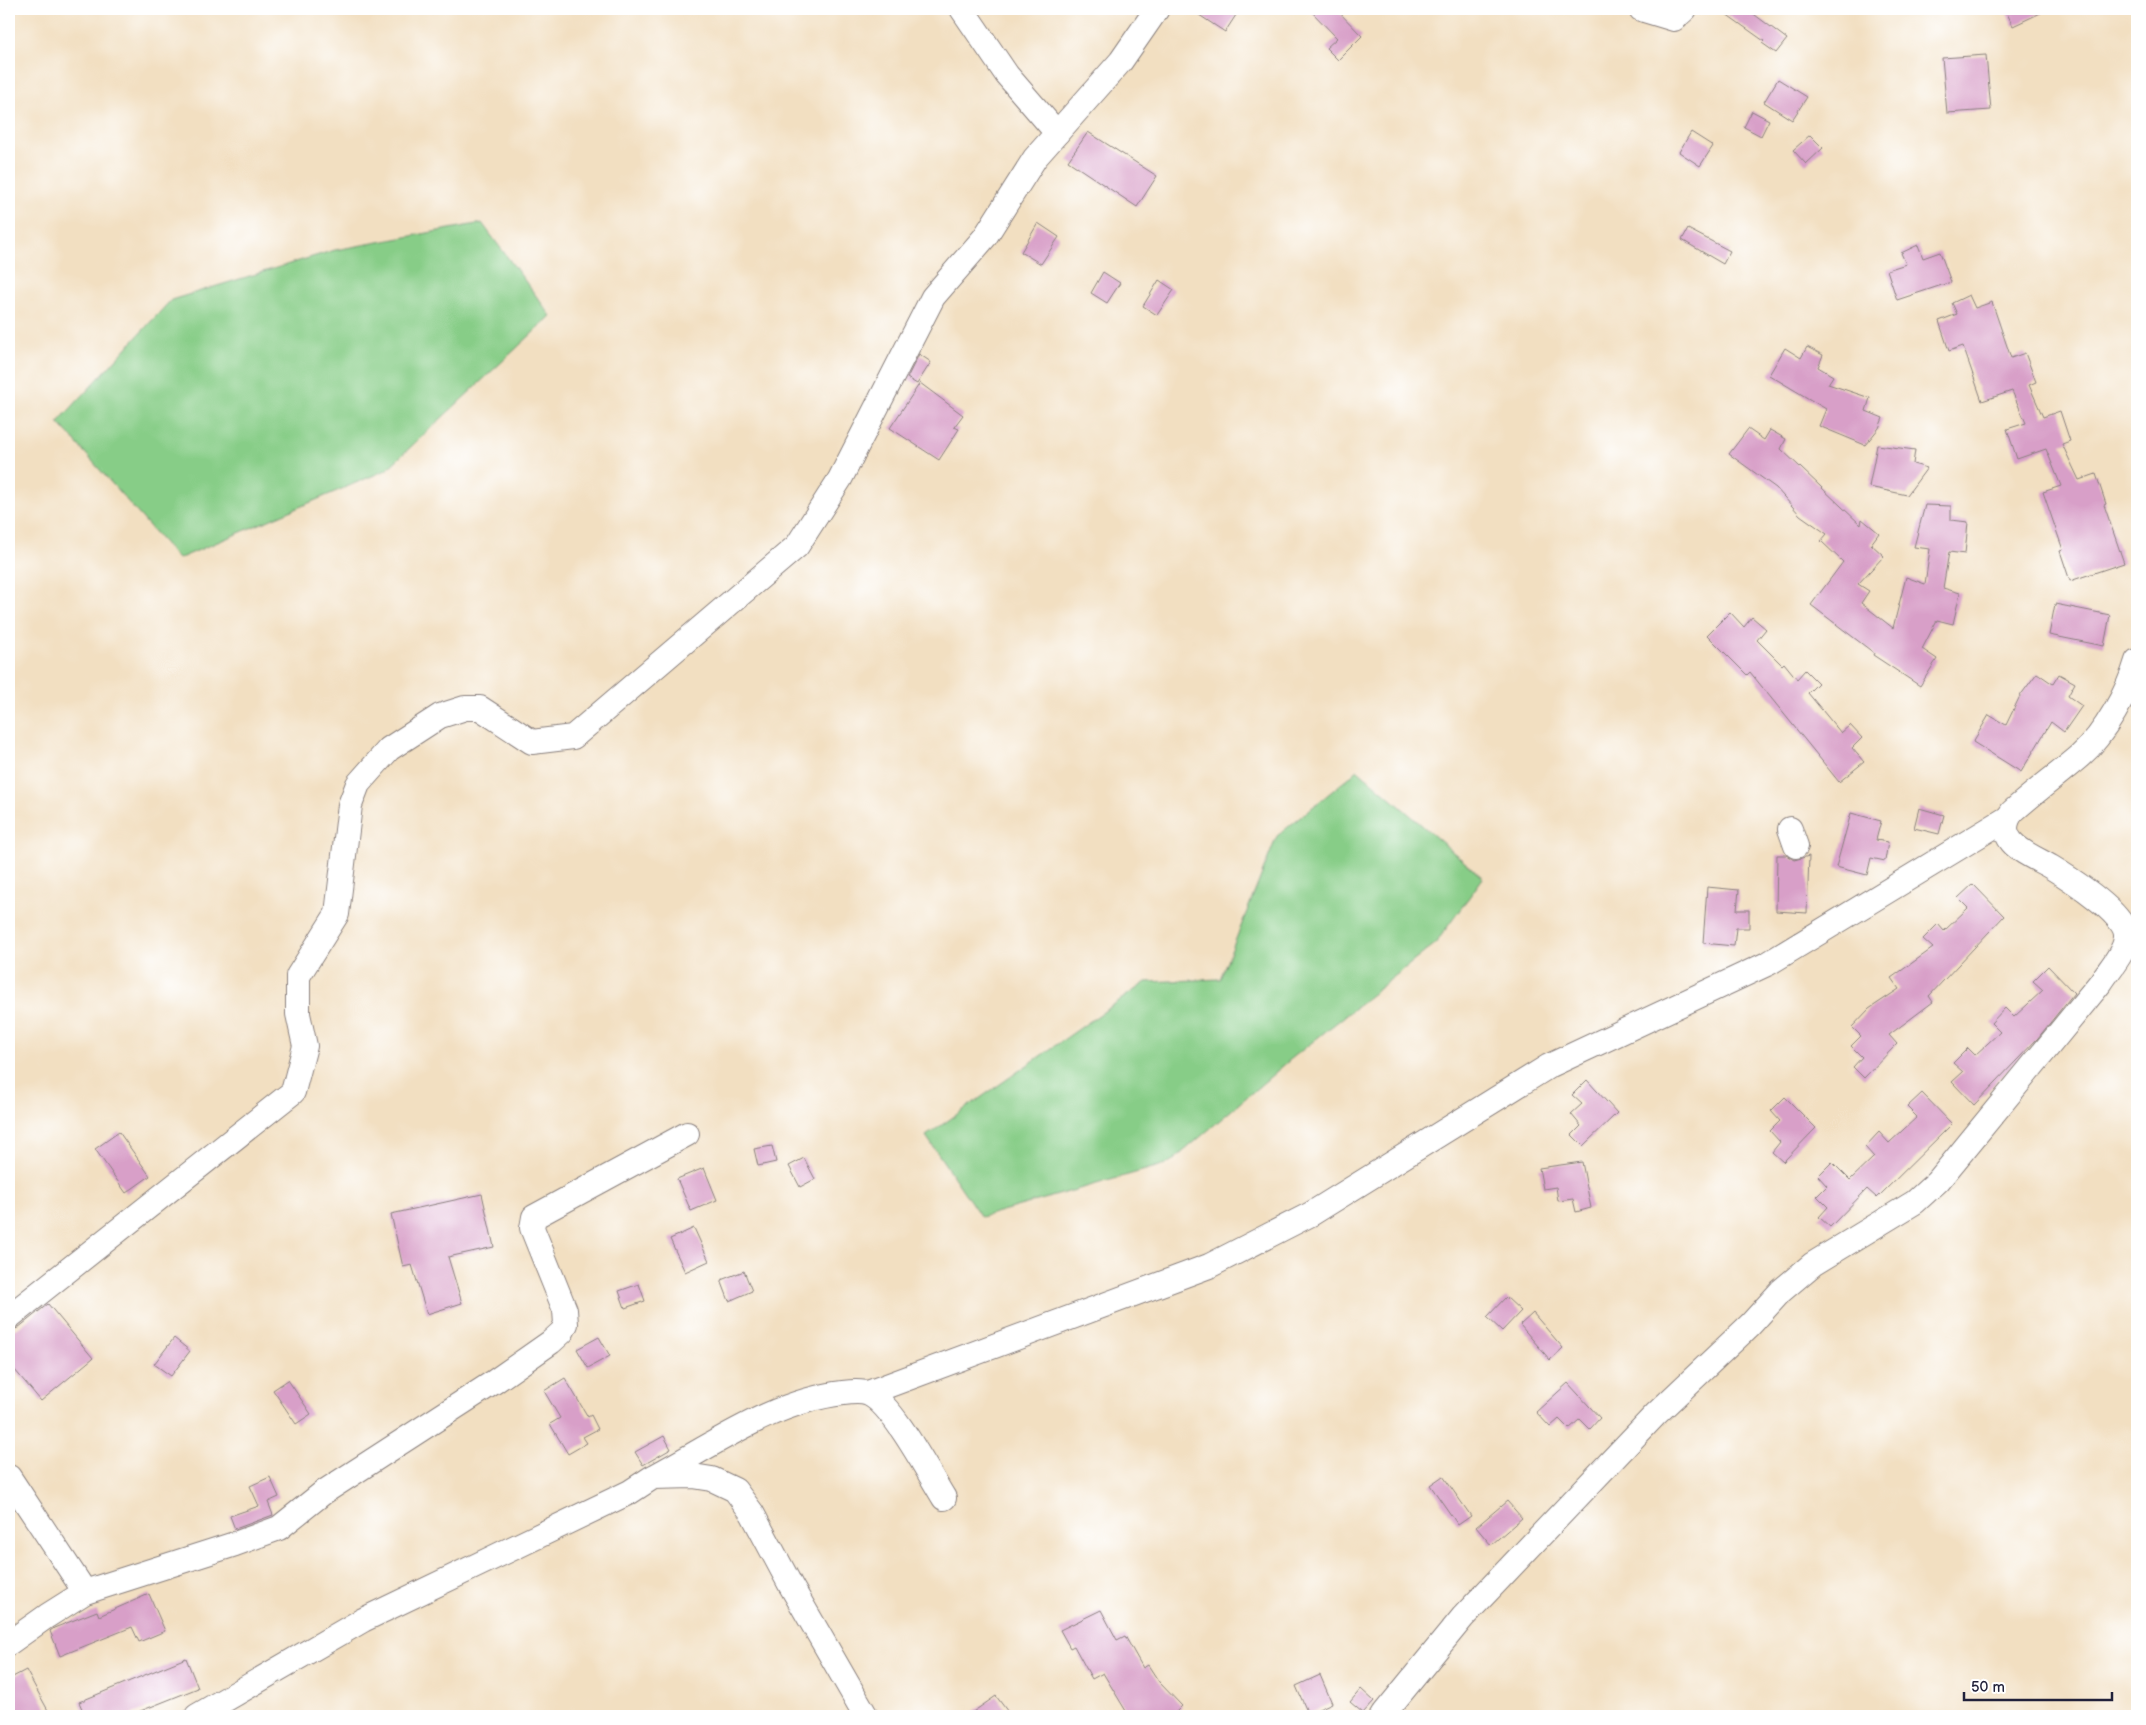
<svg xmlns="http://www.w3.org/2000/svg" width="2146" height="1725" viewBox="0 0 2146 1725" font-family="'Balsamiq Sans',sans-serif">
  <rect width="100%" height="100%" fill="#fff"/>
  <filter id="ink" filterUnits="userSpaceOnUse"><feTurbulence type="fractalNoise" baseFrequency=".02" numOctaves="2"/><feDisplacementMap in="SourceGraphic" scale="10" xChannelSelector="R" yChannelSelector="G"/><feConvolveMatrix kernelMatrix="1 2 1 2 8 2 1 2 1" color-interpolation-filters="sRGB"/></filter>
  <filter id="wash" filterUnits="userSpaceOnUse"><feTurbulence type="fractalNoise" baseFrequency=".0096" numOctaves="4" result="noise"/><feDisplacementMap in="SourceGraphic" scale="20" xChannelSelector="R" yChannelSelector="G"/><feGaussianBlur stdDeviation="1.12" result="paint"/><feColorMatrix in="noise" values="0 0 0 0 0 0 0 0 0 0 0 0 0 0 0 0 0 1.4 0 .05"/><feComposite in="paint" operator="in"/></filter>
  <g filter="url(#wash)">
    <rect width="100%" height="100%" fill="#f2dfc1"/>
    <!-- green -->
    <g fill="#87cd87" stroke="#547861">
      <path d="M 482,223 L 551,316 L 386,470 L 178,559 L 58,422 L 171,300 L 335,250 Z"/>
      <path d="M 1358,770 L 1483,878 L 1435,944 L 1291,1059 L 1170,1163 L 981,1217 L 926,1136 L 1146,982 L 1220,979 L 1277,836 Z"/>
    </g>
    <g id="blocks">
      <!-- building -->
      <g fill="#d89fc8">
        <path d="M 1190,9 L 1226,9 L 1236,15 L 1225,32 Z"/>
        <path d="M 1309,9 L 1336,9 L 1362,36 L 1338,60 L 1326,48 L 1337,38 Z"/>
        <path d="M 1719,9 L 1747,9 L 1787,39 L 1776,53 L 1762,43 L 1764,41 Z"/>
        <path d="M 2005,9 L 2049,9 L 2013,26 Z"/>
        <path d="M 1986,55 L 1991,110 L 1947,113 L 1942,58 Z"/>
        <path d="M 1778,79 L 1807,97 L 1792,120 L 1764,102 Z"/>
        <path d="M 1752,111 L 1769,120 L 1761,136 L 1744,127 Z"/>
        <path d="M 1088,132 L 1157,176 L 1137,207 L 1068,161 Z"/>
        <path d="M 1691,132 L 1713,146 L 1700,166 L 1679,152 Z"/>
        <path d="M 1810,135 L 1823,148 L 1806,164 L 1793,150 Z"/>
        <path d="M 1038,223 L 1059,237 L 1041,264 L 1021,252 Z"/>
        <path d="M 1688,229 L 1730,251 L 1723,264 L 1682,240 Z"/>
        <path d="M 1918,245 L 1923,258 L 1940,252 L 1951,282 L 1897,300 L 1887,270 L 1906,264 L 1901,253 Z"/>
        <path d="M 1103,272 L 1120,283 L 1107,303 L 1091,293 Z"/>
        <path d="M 1159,280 L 1174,290 L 1157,315 L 1143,306 Z"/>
        <path d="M 1969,295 L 1975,308 L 1992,302 L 2011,358 L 2025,353 L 2036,382 L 2029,385 L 2043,417 L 2060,411 L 2070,441 L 2062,444 L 2079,480 L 2096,474 L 2106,504 L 2104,505 L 2124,563 L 2070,581 L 2060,551 L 2063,550 L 2043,492 L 2061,486 L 2046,449 L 2017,459 L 2007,429 L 2026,423 L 2012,391 L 1982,401 L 1963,346 L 1949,351 L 1939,321 L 1957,314 L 1952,303 Z"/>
        <path d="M 1807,347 L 1823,355 L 1818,367 L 1833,376 L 1828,384 L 1870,398 L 1866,411 L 1883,418 L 1879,428 L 1865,445 L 1819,426 L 1826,409 L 1769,375 L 1785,348 L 1801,358 Z"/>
        <path d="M 919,354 L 931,362 L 917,384 L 907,378 Z"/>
        <path d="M 920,383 L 963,415 L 954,427 L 959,429 L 939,460 L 890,428 Z"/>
        <path d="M 1748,429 L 1764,440 L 1770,430 L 1786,439 L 1781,449 L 1861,525 L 1862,519 L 1879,533 L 1871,544 L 1884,556 L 1858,584 L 1869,591 L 1861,603 L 1893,628 L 1906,577 L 1925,584 L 1930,549 L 1914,547 L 1925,505 L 1951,506 L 1951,520 L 1968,522 L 1965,554 L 1949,552 L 1943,588 L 1960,593 L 1953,624 L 1937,620 L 1922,649 L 1937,659 L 1920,686 L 1873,655 L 1874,653 L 1811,605 L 1843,562 L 1821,541 L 1827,534 L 1800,515 L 1776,488 L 1729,454 Z"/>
        <path d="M 1877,445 L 1915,450 L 1913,464 L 1927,468 L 1907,495 L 1869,487 Z"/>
        <path d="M 2055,604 L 2110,615 L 2104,646 L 2049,635 Z"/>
        <path d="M 1730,612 L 1744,627 L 1752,617 L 1766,629 L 1757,640 L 1782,665 L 1784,663 L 1797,679 L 1805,670 L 1818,683 L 1808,693 L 1841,733 L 1850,725 L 1862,738 L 1852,748 L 1864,762 L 1839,782 L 1750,672 L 1747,675 L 1707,635 Z"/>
        <path d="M 2037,673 L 2053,684 L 2059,674 L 2075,683 L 2068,696 L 2082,706 L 2064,732 L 2051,722 L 2021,772 L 1973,742 L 1989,715 L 2006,725 L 2020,696 Z"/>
        <path d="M 1919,808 L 1944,815 L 1939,834 L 1914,828 Z"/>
        <path d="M 1851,813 L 1881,821 L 1876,840 L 1888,842 L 1885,861 L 1871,858 L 1867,875 L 1836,867 Z"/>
        <path d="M 1777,855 L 1786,855 L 1794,860 L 1809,856 L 1807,913 L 1776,911 Z"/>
        <path d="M 1973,884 L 2004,916 L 1929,996 L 1933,1002 L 1889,1035 L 1897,1044 L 1864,1078 L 1853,1067 L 1862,1057 L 1851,1046 L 1861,1036 L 1852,1027 L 1869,1009 L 1899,989 L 1891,978 L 1933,948 L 1923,939 L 1938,924 L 1944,931 L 1968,908 L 1958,898 Z"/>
        <path d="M 1707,887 L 1739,890 L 1737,910 L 1749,910 L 1749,928 L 1736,928 L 1734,946 L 1703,943 Z"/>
        <path d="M 2048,966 L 2074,993 L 2038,1038 L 1974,1105 L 1952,1082 L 1963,1072 L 1953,1063 L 1968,1048 L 1975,1055 L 2000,1032 L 1991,1023 L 2005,1008 L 2014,1017 L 2043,990 L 2033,981 Z"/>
        <path d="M 1587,1080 L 1617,1113 L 1583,1146 L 1572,1135 L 1581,1126 L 1571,1114 L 1582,1104 L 1572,1095 Z"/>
        <path d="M 1922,1093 L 1952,1124 L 1877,1198 L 1867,1189 L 1830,1227 L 1819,1217 L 1828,1207 L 1817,1196 L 1827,1186 L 1818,1176 L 1832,1162 L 1850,1180 L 1874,1157 L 1865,1147 L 1879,1132 L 1889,1143 L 1917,1117 L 1907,1107 Z"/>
        <path d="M 1785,1097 L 1816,1128 L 1783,1162 L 1772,1152 L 1780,1142 L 1770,1131 L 1780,1121 L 1771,1111 Z"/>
        <path d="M 119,1132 L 150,1176 L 126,1193 L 95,1149 Z"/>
        <path d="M 772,1146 L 776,1162 L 758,1166 L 754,1149 Z"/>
        <path d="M 804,1158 L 815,1179 L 800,1187 L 789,1166 Z"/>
        <path d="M 1582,1162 L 1591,1208 L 1576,1212 L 1573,1199 L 1558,1201 L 1556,1187 L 1543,1189 L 1539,1168 Z"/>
        <path d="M 704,1168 L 717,1200 L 691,1211 L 677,1179 Z"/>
        <path d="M 482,1194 L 494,1247 L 448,1257 L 462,1303 L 427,1314 L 412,1265 L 403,1267 L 391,1214 Z"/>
        <path d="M 694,1228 L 709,1261 L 685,1272 L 670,1239 Z"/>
        <path d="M 744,1271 L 752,1291 L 729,1301 L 721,1280 Z"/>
        <path d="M 639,1284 L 645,1301 L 625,1308 L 619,1291 Z"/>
        <path d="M 1506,1297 L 1521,1311 L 1502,1331 L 1487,1317 Z"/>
        <path d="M 48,1304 L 93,1358 L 41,1401 L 9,1363 L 9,1331 L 18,1328 Z"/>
        <path d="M 1533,1313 L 1563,1348 L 1550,1360 L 1520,1325 Z"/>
        <path d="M 599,1337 L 610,1356 L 588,1368 L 577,1349 Z"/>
        <path d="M 174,1338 L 190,1351 L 171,1376 L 154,1364 Z"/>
        <path d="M 565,1378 L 588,1417 L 591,1415 L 598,1429 L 583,1437 L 587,1443 L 568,1454 L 550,1424 L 560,1418 L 544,1391 Z"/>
        <path d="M 288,1380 L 311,1414 L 296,1424 L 273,1390 Z"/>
        <path d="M 1568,1383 L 1600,1418 L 1590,1429 L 1580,1419 L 1569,1429 L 1559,1419 L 1550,1427 L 1536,1412 Z"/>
        <path d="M 664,1436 L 671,1449 L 643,1465 L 635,1452 Z"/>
        <path d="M 1443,1476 L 1471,1516 L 1458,1525 L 1430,1485 Z"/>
        <path d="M 270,1477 L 279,1497 L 268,1502 L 273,1515 L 235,1529 L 230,1516 L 259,1506 L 250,1486 Z"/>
        <path d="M 1507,1501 L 1522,1518 L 1491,1545 L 1476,1527 Z"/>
        <path d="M 149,1594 L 165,1631 L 139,1642 L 132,1627 L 60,1656 L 50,1631 L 54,1628 L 97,1611 L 99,1616 Z"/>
        <path d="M 1101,1610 L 1117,1640 L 1125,1636 L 1143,1668 L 1148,1665 L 1159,1682 L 1182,1706 L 1172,1716 L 1129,1716 L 1103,1673 L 1092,1679 L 1074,1646 L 1070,1648 L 1060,1630 Z"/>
        <path d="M 186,1658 L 198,1688 L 128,1716 L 85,1716 L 79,1702 Z"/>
        <path d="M 26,1670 L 51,1716 L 9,1716 L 9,1679 Z"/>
        <path d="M 1320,1675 L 1332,1703 L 1308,1714 L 1296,1686 Z"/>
        <path d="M 1361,1689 L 1374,1701 L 1363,1713 L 1350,1702 Z"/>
        <path d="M 996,1696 L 1011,1716 L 967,1716 Z"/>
      </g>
    </g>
  </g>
  <g filter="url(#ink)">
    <use href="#blocks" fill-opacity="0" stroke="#8a807e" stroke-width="1"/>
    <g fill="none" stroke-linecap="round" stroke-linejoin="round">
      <defs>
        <g id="minor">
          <path d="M 962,9 L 1007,75 L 1057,133"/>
          <path d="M 1641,9 L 1674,19 L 1685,9"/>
          <path d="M 1790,829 L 1796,846"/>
          <path d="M 9,1317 L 293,1092 L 305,1046 L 298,1014 L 298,976 L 337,914 L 350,805 L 358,784 L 389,749 L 440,716 L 465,708 L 480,708 L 532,742 L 573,737 L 797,546 L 840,479 L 933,297 L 985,237 L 1035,158 L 1121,61 L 1157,9"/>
          <path d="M 868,1393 L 1209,1266 L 1311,1214 L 1549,1066 L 1769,963 L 2006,819"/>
          <path d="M 657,1475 C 716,1443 775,1401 843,1393 C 851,1392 862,1391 869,1394 C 893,1405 929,1474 944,1498"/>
          <path d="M 9,1477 L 85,1592"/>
          <path d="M 9,1643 L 47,1616 L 85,1592 L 235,1544 L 279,1528 L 324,1492 L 494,1382 L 551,1342 L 562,1332 L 566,1324 L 565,1310 L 532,1228 L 534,1217 L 687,1134"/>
          <path d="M 197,1716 L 363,1620 L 630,1492 L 653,1477 L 693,1476 L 712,1479 L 735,1490 L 752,1513 L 791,1586 L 866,1716"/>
          <path d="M 1382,1716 L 1463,1617 L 1656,1414 L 1750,1325 L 1781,1291 L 1813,1264 L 1915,1202 L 1938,1181 L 2101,982 C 2109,969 2127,951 2126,935 C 2126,914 2069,878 2051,867 C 2031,855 1991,842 2012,812 C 2034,792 2058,775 2080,756 C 2105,734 2128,692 2137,661"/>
        </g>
      </defs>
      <!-- minor casing -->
      <use href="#minor" stroke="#8a807e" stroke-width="26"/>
      <!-- minor -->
      <use href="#minor" stroke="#fff" stroke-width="24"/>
    </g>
  </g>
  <!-- margin -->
  <rect width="2146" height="1725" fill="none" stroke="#fff" stroke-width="30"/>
  <!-- scale -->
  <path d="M1964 1692v8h148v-8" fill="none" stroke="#22223b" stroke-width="2.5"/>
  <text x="1971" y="1692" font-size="15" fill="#22223b" stroke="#ffffff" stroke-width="4" paint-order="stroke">50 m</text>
</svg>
